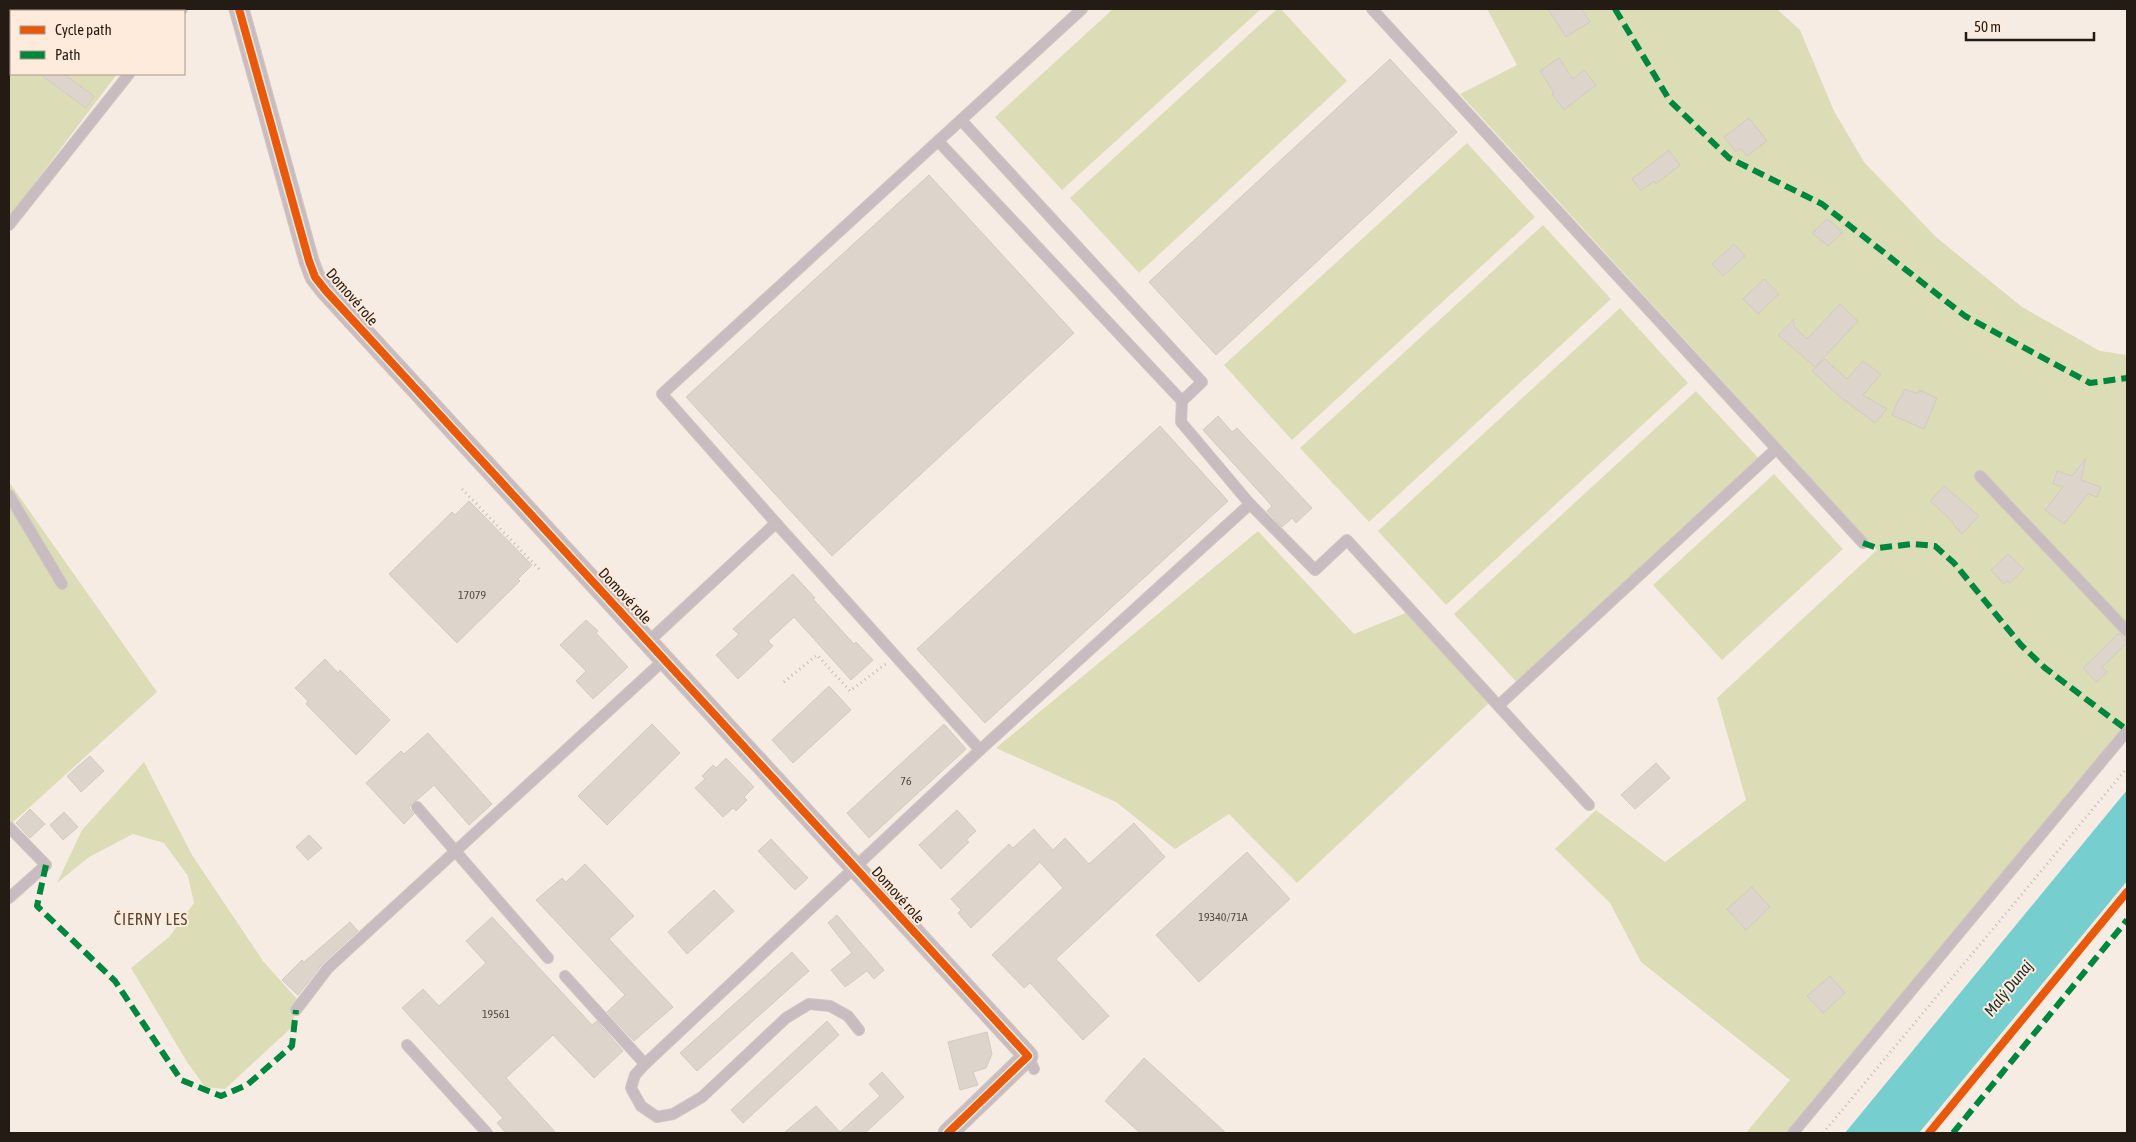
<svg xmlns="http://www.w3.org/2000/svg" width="2136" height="1142" viewBox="0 0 2136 1142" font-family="'Asap Condensed',sans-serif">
  <rect width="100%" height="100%" fill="#f7ece4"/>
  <!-- green -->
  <g fill="#dcdcb7">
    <path d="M 9,9 L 173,9 L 171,11 L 11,11 L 11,74 L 117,74 L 9,217 Z"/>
    <path d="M 1113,9 L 1261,9 L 1062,190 L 995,117 Z"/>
    <path d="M 1277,9 L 1281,9 L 1347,81 L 1139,273 L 1070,198 Z"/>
    <path d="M 1487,9 L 1777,9 L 1800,30 L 1834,111 L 1864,162 L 1936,237 L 2022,307 L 2100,351 L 2127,355 L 2127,724 L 1786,1133 L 1746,1133 L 1790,1080 L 1641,962 L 1610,903 L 1555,849 L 1596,810 L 1665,862 L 1746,800 L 1717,698 L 1877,550 L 1460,94 L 1517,65 Z"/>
    <path d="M 1467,143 L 1535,217 L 1292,440 L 1224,365 Z"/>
    <path d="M 1543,225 L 1611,299 L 1369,522 L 1300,448 Z"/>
    <path d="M 1620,308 L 1688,383 L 1446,605 L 1378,531 Z"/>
    <path d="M 1696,391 L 1765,465 L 1522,688 L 1454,614 Z"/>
    <path d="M 1774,474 L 1843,549 L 1722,660 L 1653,585 Z"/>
    <path d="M 9,482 L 157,692 L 12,823 L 9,820 Z"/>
    <path d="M 1258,531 L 1354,634 L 1408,612 L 1489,703 L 1297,883 L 1229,814 L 1175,849 L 1116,802 L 996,748 Z"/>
    <path d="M 144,762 L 192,855 L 263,961 L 297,999 L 292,1027 L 225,1089 L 205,1087 L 187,1062 L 131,968 L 169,937 L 194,903 L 188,876 L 164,843 L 133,834 L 89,857 L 57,883 L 82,830 Z"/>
  </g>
  <!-- water -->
  <path fill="#76cece" d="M 2127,790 L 2127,881 L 2109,903 L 1919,1133 L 1845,1133 Z"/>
  <!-- building -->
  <g fill="#ddd4cc" stroke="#d3cac2">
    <path d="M 1548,9 L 1582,9 L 1590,22 L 1566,37 Z"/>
    <path d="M 1559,58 L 1573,79 L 1584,70 L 1596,85 L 1564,110 L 1552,94 L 1554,93 L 1540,71 Z"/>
    <path d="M 1390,59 L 1457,132 L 1216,355 L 1149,282 Z"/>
    <path d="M 40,74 L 64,74 L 94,96 L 86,108 Z"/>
    <path d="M 1749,118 L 1767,141 L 1747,156 L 1740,148 L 1736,152 L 1724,137 Z"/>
    <path d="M 1669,150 L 1680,165 L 1656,184 L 1654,181 L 1641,191 L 1632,179 Z"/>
    <path d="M 929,175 L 1074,333 L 832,556 L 686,397 Z"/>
    <path d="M 1827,219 L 1843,232 L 1828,246 L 1812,233 Z"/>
    <path d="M 1734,244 L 1745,256 L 1723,276 L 1712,264 Z"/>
    <path d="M 1764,279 L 1779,294 L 1758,314 L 1743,299 Z"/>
    <path d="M 1840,304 L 1858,321 L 1815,367 L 1778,335 L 1794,319 L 1794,326 L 1807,339 Z"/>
    <path d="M 1825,359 L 1847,379 L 1863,361 L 1881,374 L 1863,395 L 1887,409 L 1875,423 L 1839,396 L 1812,371 Z"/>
    <path d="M 1905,389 L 1918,394 L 1919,390 L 1937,398 L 1924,429 L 1892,415 L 1899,398 L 1900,399 Z"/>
    <path d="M 1218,416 L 1232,432 L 1237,428 L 1312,508 L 1296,523 L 1292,518 L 1282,527 L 1267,511 L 1272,506 L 1203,430 Z"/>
    <path d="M 1160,426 L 1228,501 L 985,723 L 917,649 Z"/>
    <path d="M 2086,458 L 2081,480 L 2101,487 L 2097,497 L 2088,494 L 2064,524 L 2045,510 L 2063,487 L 2053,484 L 2057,471 L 2072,476 Z"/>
    <path d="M 1944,486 L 1979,516 L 1962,534 L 1953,524 L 1954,523 L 1930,501 Z"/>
    <path d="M 469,501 L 532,565 L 518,579 L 520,581 L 457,643 L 389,574 L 452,512 L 455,515 Z"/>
    <path d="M 2008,554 L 2024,569 L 2010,583 L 2007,581 L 2004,584 L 1991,570 Z"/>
    <path d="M 793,574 L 815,598 L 813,599 L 854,644 L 856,642 L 873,660 L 851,680 L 794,617 L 768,641 L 773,646 L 738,679 L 716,655 L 739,634 L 733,629 Z"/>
    <path d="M 586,620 L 598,631 L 596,633 L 628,667 L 593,699 L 576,681 L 586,671 L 560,645 Z"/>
    <path d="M 2119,633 L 2127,643 L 2102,667 L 2107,672 L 2097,682 L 2083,668 Z"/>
    <path d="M 325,659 L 338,673 L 340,670 L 390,720 L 356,755 L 306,704 L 308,701 L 295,688 Z"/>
    <path d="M 829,686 L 851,710 L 793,763 L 772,740 Z"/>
    <path d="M 652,724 L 680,753 L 607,825 L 578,796 Z"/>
    <path d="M 944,724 L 966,749 L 869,838 L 847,813 Z"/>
    <path d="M 428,733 L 492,804 L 469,825 L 434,785 L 417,800 L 412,802 L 409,808 L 414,814 L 404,824 L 366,783 L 401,751 L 404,754 Z"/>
    <path d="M 90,756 L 104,771 L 81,792 L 67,776 Z"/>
    <path d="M 726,758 L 754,787 L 744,797 L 747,800 L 736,811 L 733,808 L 723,817 L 695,788 L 705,779 L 702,776 L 713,765 L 716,768 Z"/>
    <path d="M 1656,763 L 1670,778 L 1635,809 L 1621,795 Z"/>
    <path d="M 30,809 L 45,824 L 30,838 L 16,823 Z"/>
    <path d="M 957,810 L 976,831 L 966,840 L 969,842 L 941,869 L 919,845 Z"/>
    <path d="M 64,812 L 78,827 L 63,840 L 50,825 Z"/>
    <path d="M 1134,823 L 1165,857 L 1056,959 L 1109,1016 L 1083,1040 L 1030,983 L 1024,988 L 992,955 L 1063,888 L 1040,862 L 971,928 L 958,913 L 961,910 L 951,899 L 1009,844 L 1013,848 L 1034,829 L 1053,850 L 1065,838 L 1089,864 Z"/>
    <path d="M 309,835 L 322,848 L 308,860 L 296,847 Z"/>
    <path d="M 771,839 L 808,878 L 795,890 L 758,851 Z"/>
    <path d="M 1247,852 L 1290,899 L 1199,982 L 1156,935 Z"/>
    <path d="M 585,864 L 634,916 L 609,939 L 673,1007 L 634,1041 L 607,1012 L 625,995 L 536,900 L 562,878 L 566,882 Z"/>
    <path d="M 1752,887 L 1770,907 L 1746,930 L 1727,909 Z"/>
    <path d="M 714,890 L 734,911 L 687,954 L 668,932 Z"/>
    <path d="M 837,915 L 884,970 L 874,979 L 867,971 L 845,987 L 831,970 L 852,953 L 828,923 Z"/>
    <path d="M 492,917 L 592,1025 L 597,1021 L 623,1051 L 594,1078 L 553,1035 L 506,1078 L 556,1133 L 506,1133 L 497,1123 L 503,1118 L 402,1008 L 423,989 L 439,1006 L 486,963 L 466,941 Z"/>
    <path d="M 350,922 L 358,931 L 323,963 L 298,995 L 282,980 L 302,960 L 304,962 Z"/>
    <path d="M 792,952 L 809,971 L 697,1071 L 680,1053 Z"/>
    <path d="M 1830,976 L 1845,993 L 1823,1013 L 1807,996 Z"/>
    <path d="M 827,1021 L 839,1035 L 743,1123 L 731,1110 Z"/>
    <path d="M 987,1032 L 992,1054 L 986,1068 L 973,1072 L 978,1085 L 960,1090 L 948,1042 Z"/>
    <path d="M 1144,1058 L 1226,1133 L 1140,1133 L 1105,1101 Z"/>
    <path d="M 882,1072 L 904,1097 L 865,1133 L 784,1133 L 816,1106 L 840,1132 L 880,1096 L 869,1084 Z"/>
  </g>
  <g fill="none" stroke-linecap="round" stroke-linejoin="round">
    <defs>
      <g id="service">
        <path d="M 1372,9 L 1863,543"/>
        <path d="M 180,11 L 182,9"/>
        <path d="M 961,120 L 1082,9"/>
        <path d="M 938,141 L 961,120 L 1202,382 L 1182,401"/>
        <path d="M 9,225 L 129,74"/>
        <path d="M 1980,476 L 2127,631"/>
        <path d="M 9,495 L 62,584"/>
        <path d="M 1250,504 L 1315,570 L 1347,540 L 1589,805"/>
        <path d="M 776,523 L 980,750"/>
        <path d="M 648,642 L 776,523 L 662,394 L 938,141 L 1182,401 L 1181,422 L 1250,504 L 980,750 L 645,1064 L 635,1075 L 631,1088 L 641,1106 L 657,1117 L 673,1114 L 702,1097 L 786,1018 L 809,1004 L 830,1006 L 848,1016 L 859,1030"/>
        <path d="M 1499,705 L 1776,449"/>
        <path d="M 417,807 L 548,958"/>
        <path d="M 9,827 L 46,865 L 9,898"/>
        <path d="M 565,976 L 645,1064"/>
        <path d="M 296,1010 L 328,968 L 664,660"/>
        <path d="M 407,1045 L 487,1133"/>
        <path d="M 1028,1056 L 1034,1069"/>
        <path d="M 1793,1133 L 2127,731"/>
      </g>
      <path id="minor" d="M 239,9 L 309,261 L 315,277 L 326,291 L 1028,1056 L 948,1133"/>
    </defs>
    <!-- service casing -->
    <use href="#service" stroke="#cfc7c0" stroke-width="12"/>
    <!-- minor casing -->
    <use href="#minor" stroke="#cfc7c0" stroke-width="21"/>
    <!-- path -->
    <g stroke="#c4bbbb" stroke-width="3" stroke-dasharray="1 4" stroke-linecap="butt">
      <path d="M 462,489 L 541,571"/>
      <path d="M 784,682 L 817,655 L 850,691 L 886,664"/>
      <path d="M 1823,1133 L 2127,768"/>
    </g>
    <!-- service -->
    <use href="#service" stroke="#c9bcc1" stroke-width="10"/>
    <!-- minor -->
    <use href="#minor" stroke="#c9bcc1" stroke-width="19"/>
    <!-- quiet -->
    <g stroke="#00873e" stroke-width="6" stroke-dasharray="12 6" stroke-linecap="butt">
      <path d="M 1615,9 L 1670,101 L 1729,158 L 1822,204 L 1965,316 L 2090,383 L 2127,378"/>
      <path d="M 1863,543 L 1877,548 L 1913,544 L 1935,546 L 1954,563 L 2021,645 L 2045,668 L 2127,730"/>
      <path d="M 46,865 L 37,906 L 115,981 L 181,1080 L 221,1096 L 247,1085 L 292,1046 L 296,1010"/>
      <path d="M 1953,1133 L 2127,920"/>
    </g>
    <defs>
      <g id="cycleway">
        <path d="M 239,9 L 309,261 L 315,277 L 326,291 L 1028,1056 L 948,1133"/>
        <path d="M 1929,1133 L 2127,892"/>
      </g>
    </defs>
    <!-- cycleway casing -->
    <use href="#cycleway" stroke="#ffebdc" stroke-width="11"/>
    <!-- cycleway -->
    <use href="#cycleway" stroke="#e8590c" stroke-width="8"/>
  </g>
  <g text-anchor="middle" stroke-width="4" stroke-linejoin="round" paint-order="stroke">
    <!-- number labels -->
    <g font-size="12" fill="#544b44">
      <text x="472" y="599">17079</text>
      <text x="906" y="785">76</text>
      <text x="1223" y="921">19340/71A</text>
      <text x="496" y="1018">19561</text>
    </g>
    <!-- street labels -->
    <g font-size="15" fill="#241b14" stroke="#ffebdc">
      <text transform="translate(352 297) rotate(49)" y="5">Domové role</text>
      <text transform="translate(625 596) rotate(47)" y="5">Domové role</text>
      <text transform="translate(898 895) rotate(48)" y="5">Domové role</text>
    </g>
    <!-- neighbourhood labels -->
    <g font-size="16" letter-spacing="1" fill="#564333" stroke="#ffebdc">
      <text x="151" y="925">ČIERNY LES</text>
    </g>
    <!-- water labels -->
    <g font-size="16" font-style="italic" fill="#192f2f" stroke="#ffebdc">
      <text transform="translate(2008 988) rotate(-51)" y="6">Malý Dunaj</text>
    </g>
  </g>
  <!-- border -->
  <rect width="2136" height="1142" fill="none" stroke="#241b14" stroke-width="20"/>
  <!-- legend -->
  <rect x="10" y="10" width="175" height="65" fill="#ffebdc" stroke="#a7988c"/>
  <rect x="20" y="26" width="25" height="8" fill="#e8590c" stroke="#a7988c"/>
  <text x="55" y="35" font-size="15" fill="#241b14">Cycle path</text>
  <rect x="20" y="51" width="25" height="8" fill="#00873e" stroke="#a7988c"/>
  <text x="55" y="60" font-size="15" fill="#241b14">Path</text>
  <!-- scale -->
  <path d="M1966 32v8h128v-8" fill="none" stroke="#241b14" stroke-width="2.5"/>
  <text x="1974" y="32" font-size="15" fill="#241b14" stroke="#ffebdc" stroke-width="4" paint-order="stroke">50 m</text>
</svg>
